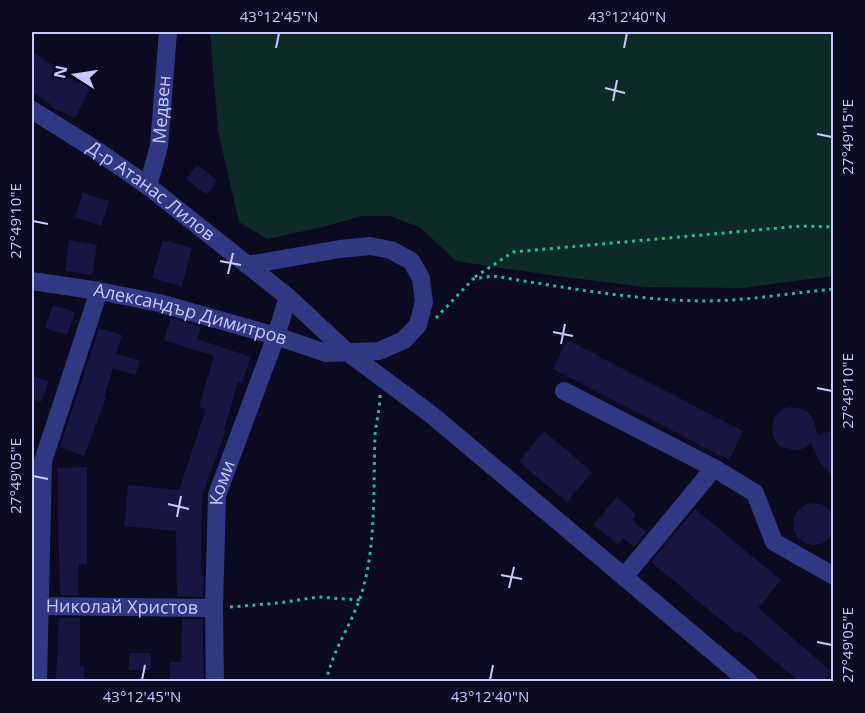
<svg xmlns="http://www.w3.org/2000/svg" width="865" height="713" viewBox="0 0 865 713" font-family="'Open Sans',sans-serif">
  <rect width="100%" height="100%" fill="#0c0a20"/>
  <!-- green -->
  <path fill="#0d2a26" d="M 210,32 L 833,32 L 833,276 L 742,288 L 645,287 L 549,275 L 456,261 L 421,228 L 390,216 L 361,216 L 323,227 L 267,239 L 239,222 L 218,131 Z"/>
  <!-- building -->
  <g fill="#191542">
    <path d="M 32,52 L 59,69 L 57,72 L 90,88 L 75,118 L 51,107 L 52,105 L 32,92 Z"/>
    <path d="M 197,165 L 217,180 L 207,195 L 186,179 Z"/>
    <path d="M 83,193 L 109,201 L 101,226 L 75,217 Z"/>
    <path d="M 69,240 L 97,245 L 92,275 L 65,271 Z"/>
    <path d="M 163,240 L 192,248 L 182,286 L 152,278 Z"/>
    <path d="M 53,305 L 75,312 L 67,335 L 45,328 Z"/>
    <path d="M 171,318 L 201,327 L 197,339 L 251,357 L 242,383 L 238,382 L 224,430 L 226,430 L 202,496 L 201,576 L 204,576 L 203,597 L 177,596 L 176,531 L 124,526 L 128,485 L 179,490 L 206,409 L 199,407 L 214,356 L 164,340 Z"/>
    <path d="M 99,328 L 122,335 L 116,354 L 140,361 L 135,375 L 113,368 L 104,397 L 106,398 L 84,456 L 60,447 Z"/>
    <path d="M 567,340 L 743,431 L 729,460 L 553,369 Z"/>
    <path d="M 32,375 L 49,382 L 41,402 L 32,399 Z"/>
    <path d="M 790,407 L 803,409 L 809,413 L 813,419 L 818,435 L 834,430 L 834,478 L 820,463 L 811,443 L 802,449 L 794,450 L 780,446 L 775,440 L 772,433 L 774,418 L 783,409 Z"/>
    <path d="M 544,431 L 592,472 L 567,502 L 519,462 Z"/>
    <path d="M 87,467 L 87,564 L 79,564 L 78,595 L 60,595 L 57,468 Z"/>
    <path d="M 617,497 L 636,514 L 632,520 L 646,532 L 634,547 L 623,538 L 618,544 L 593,525 Z"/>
    <circle cx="814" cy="524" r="21"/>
    <path d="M 695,509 L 781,580 L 758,608 L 832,672 L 824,681 L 799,681 L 739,631 L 737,633 L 651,562 Z"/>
    <path d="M 59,618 L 80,618 L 80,666 L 84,666 L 84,681 L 56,681 Z"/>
    <path d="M 182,619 L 203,619 L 203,681 L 170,681 L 170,662 L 181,662 Z"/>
    <rect x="129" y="653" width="22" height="17"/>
  </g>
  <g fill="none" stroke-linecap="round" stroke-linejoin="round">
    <!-- path -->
    <g stroke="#23ba9f" stroke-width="3" stroke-dasharray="3 4.5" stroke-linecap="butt">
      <path d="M 475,277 L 513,252 L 801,226 L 834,227"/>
      <path d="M 436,318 L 473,279 L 493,276 C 562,287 632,300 702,301 C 746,301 790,293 834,289"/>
      <path d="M 230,607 L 279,603 L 318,597 L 360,600"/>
      <path d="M 326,682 C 332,652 349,628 359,601 C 377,552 373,488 375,436 C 376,422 380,409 380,395"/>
    </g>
    <!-- minor -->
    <g stroke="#313883" stroke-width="18">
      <path id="s1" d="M 32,110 L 96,150 L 148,186 L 288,297 L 346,351 L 433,416 L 749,682"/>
      <path id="s2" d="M 148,186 L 159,146 L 168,32"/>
      <path id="s3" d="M 32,281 L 99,291 L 159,303 L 276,336 L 326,353 L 379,351 L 404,340 L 418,325 L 424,302 L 421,278 L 411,261 L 391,250 L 370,246 L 340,249 L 247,265"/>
      <path d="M 564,391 L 714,468 L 755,493 L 774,542 L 834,576"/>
      <path d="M 624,577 L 714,468"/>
      <path id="s4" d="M 32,606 L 214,608"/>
      <path d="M 38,682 L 43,461 L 99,291"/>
      <path id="s5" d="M 215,682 L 214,608 L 217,495 L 276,336 L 288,297"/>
    </g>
  </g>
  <!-- ticks -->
  <path fill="none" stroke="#c9c9ff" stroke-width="2" d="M 276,48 L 279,33M 624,48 L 627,33M 605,88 L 625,93M 613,101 L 617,80M 817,134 L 832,137M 33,221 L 48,224M 220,261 L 241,265M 228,274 L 233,253M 553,332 L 573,336M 561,344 L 565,324M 817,388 L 832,391M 33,476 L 48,479M 168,504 L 189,509M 177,517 L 181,496M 501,575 L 522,579M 509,588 L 514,567M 817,642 L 832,645M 142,680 L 145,665M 490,680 L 493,665"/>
  <g text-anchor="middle" stroke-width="4.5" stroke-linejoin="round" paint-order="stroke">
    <!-- street labels -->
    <g font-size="18" fill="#c9c9ff" stroke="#0c0a20">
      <text dy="6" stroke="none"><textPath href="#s2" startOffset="78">Медвен</textPath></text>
      <text dy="6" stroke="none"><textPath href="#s1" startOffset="144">Д-р Атанас Лилов</textPath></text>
      <text dy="6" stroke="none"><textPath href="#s3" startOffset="162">Александър Димитров</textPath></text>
      <text dy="6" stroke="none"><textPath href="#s5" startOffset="200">Коми</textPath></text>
      <text dy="6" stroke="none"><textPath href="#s4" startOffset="90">Николай Христов</textPath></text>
    </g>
  </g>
  <!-- border -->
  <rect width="865" height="713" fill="none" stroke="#0c0a20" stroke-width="66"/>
  <!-- north arrow -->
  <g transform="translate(75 75) rotate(282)" stroke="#0c0a20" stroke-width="4.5" paint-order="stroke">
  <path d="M0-4.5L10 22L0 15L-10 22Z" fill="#c9c9ff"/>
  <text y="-9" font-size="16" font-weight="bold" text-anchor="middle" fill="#c9c9ff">N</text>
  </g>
  <rect x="33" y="33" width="799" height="647" fill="none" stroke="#c9c9ff" stroke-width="2"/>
  <g font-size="15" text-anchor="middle" fill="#c9c9ff">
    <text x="279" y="22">43°12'45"N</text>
    <text x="627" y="22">43°12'40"N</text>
    <text transform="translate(848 137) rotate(-90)" y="5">27°49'15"E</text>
    <text transform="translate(16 221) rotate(-90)" y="5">27°49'10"E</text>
    <text transform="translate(848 391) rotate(-90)" y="5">27°49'10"E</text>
    <text transform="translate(16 476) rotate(-90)" y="5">27°49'05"E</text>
    <text transform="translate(848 645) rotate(-90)" y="5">27°49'05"E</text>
    <text x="142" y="702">43°12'45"N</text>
    <text x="490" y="702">43°12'40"N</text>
  </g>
</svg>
